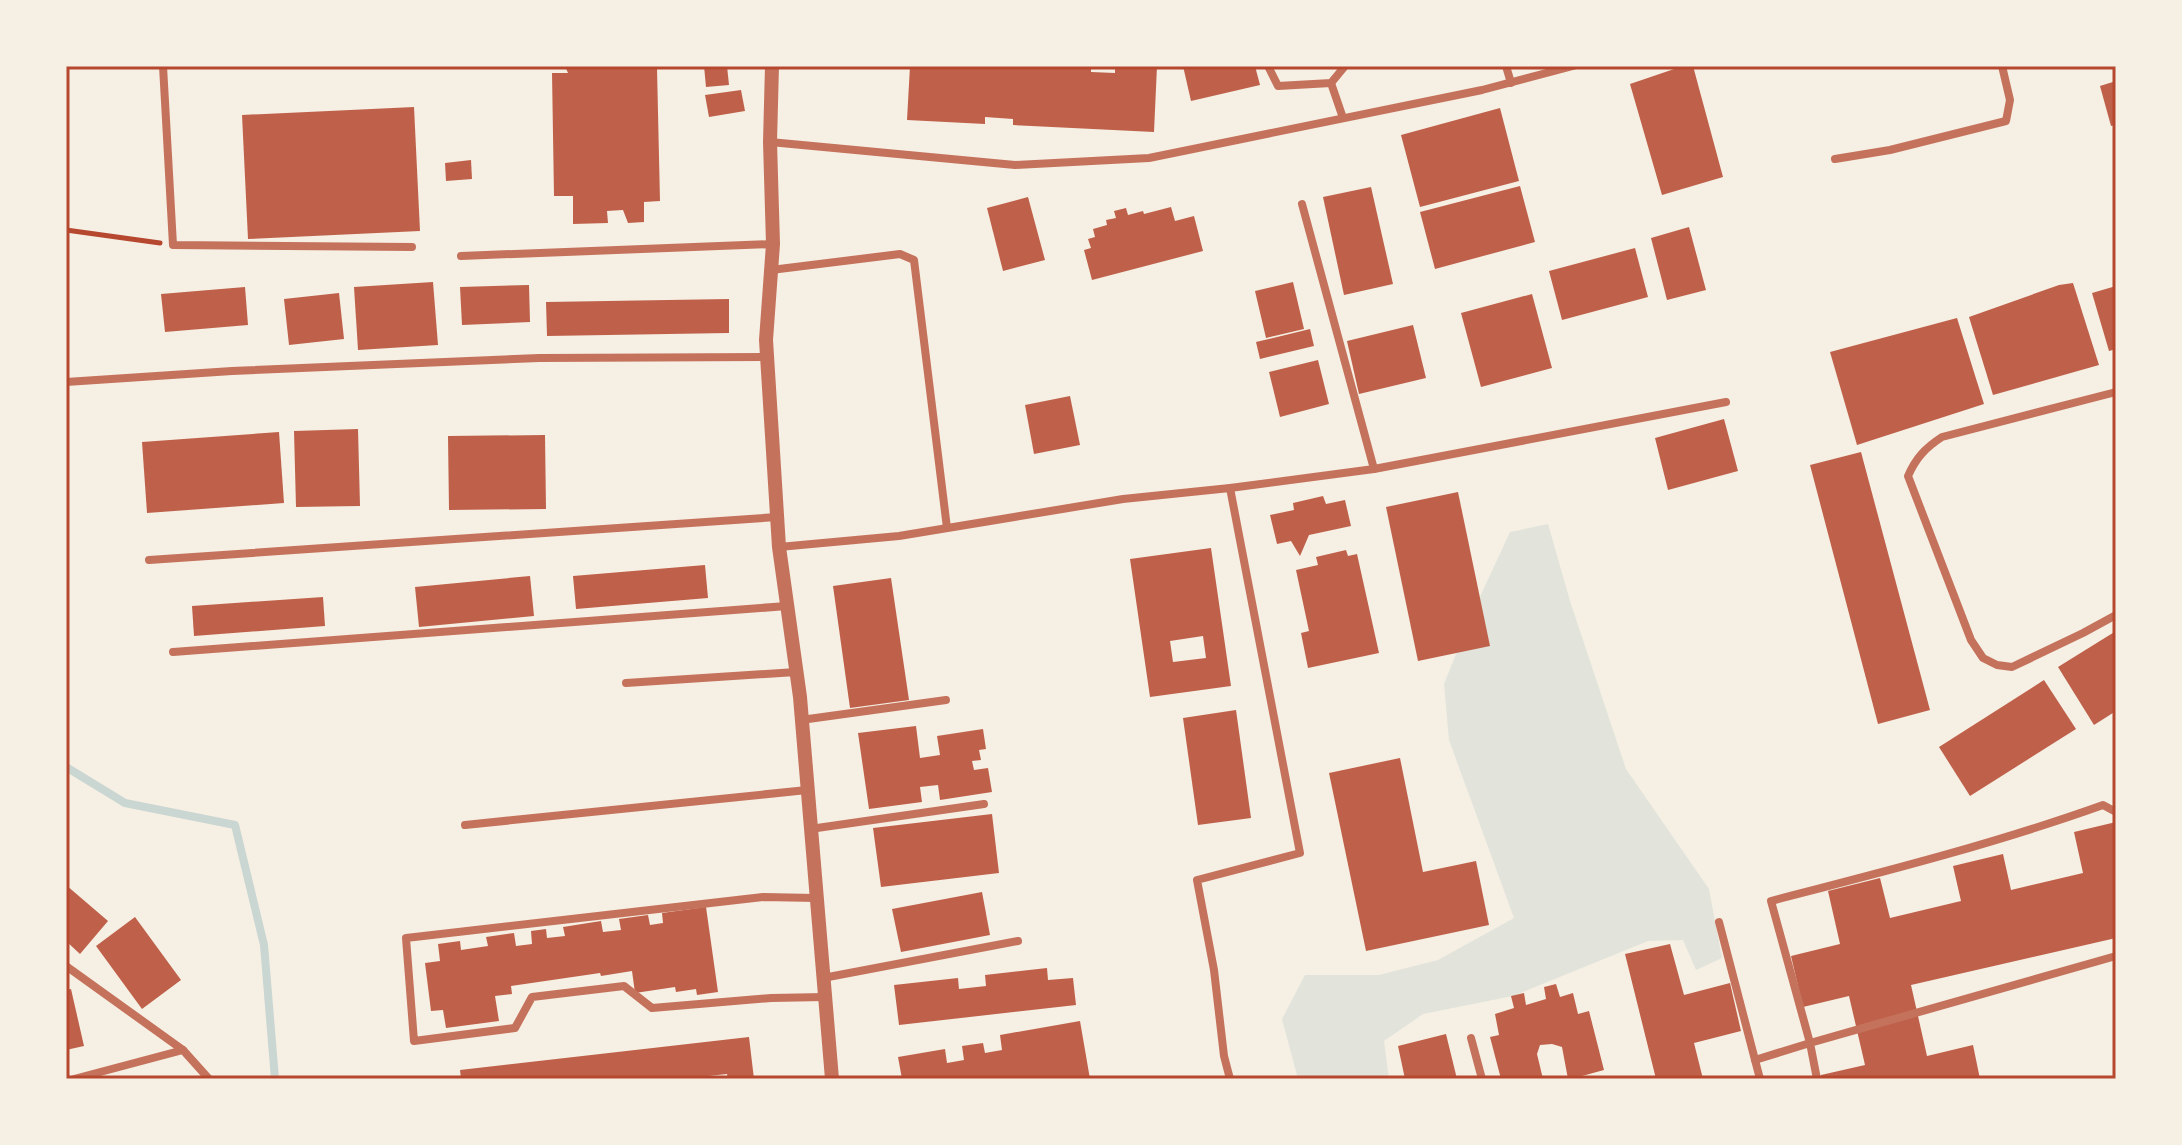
<svg xmlns="http://www.w3.org/2000/svg" width="2182" height="1145" viewBox="0 0 2182 1145" font-family="'Fira Sans',sans-serif">
  <rect width="100%" height="100%" fill="#f6efe4"/>
  <!-- green -->
  <path fill="#e2e4dc" d="M 1548,524 L 1570,601 L 1626,769 L 1709,889 L 1722,958 L 1696,970 L 1683,940 L 1648,941 L 1513,996 L 1423,1014 L 1384,1041 L 1389,1079 L 1298,1079 L 1282,1019 L 1305,975 L 1379,975 L 1438,960 L 1514,918 L 1449,740 L 1444,684 L 1472,614 L 1510,532 Z"/>
  <g fill="none" stroke-linecap="round" stroke-linejoin="round">
    <!-- stream -->
    <path stroke="#c9d6d2" stroke-width="8" d="M 66,767 L 125,803 L 235,825 L 264,945 L 275,1079"/>
  </g>
  <!-- building -->
  <g fill="#bf614a" fill-rule="evenodd">
    <path d="M 565,66 L 652,66 L 657,68 L 660,201 L 644,202 L 644,222 L 628,223 L 623,210 L 607,211 L 608,223 L 573,224 L 573,196 L 554,196 L 552,73 L 568,73 Z"/>
    <path d="M 704,66 L 727,66 L 729,85 L 706,87 Z"/>
    <path d="M 910,66 L 1091,66 L 1091,72 L 1115,73 L 1115,66 L 1157,66 L 1154,132 L 1013,125 L 1013,119 L 985,117 L 985,124 L 907,120 Z"/>
    <path d="M 1183,66 L 1255,66 L 1260,85 L 1191,101 Z"/>
    <path d="M 1683,66 L 1693,66 L 1723,177 L 1662,195 L 1630,84 Z"/>
    <path d="M 2116,81 L 2116,125 L 2111,126 L 2100,86 Z"/>
    <path d="M 741,90 L 745,111 L 709,117 L 705,95 Z"/>
    <path d="M 414,107 L 420,231 L 248,239 L 242,115 Z"/>
    <path d="M 1500,108 L 1519,181 L 1420,207 L 1401,135 Z"/>
    <path d="M 471,160 L 472,179 L 446,181 L 445,163 Z"/>
    <path d="M 1520,186 L 1535,242 L 1435,269 L 1420,212 Z"/>
    <path d="M 1371,187 L 1393,284 L 1344,295 L 1323,197 Z"/>
    <path d="M 1028,197 L 1045,260 L 1003,271 L 987,208 Z"/>
    <path d="M 1171,207 L 1175,221 L 1194,216 L 1203,251 L 1092,280 L 1084,250 L 1091,248 L 1088,239 L 1095,237 L 1093,229 L 1107,225 L 1106,220 L 1116,218 L 1114,211 L 1126,208 L 1128,215 L 1143,211 L 1144,214 Z"/>
    <path d="M 1689,227 L 1706,290 L 1667,300 L 1651,238 Z"/>
    <path d="M 1635,248 L 1648,297 L 1562,320 L 1549,271 Z"/>
    <path d="M 433,282 L 438,345 L 358,350 L 354,287 Z"/>
    <path d="M 1293,282 L 1304,329 L 1266,338 L 1255,291 Z"/>
    <path d="M 2073,283 L 2099,365 L 1993,395 L 1969,317 L 2059,285 Z"/>
    <path d="M 529,285 L 530,322 L 462,325 L 460,287 Z"/>
    <path d="M 2116,286 L 2116,349 L 2109,351 L 2092,293 Z"/>
    <path d="M 245,287 L 248,325 L 165,332 L 161,294 Z"/>
    <path d="M 339,293 L 344,339 L 289,345 L 284,299 Z"/>
    <path d="M 1532,294 L 1552,368 L 1481,387 L 1461,313 Z"/>
    <path d="M 729,299 L 729,333 L 547,336 L 546,302 Z"/>
    <path d="M 1957,318 L 1984,404 L 1857,445 L 1830,352 Z"/>
    <path d="M 1413,325 L 1426,378 L 1359,394 L 1347,341 Z"/>
    <path d="M 1310,329 L 1314,346 L 1260,359 L 1256,342 Z"/>
    <path d="M 1318,360 L 1329,404 L 1280,417 L 1269,372 Z"/>
    <path d="M 1070,396 L 1080,445 L 1034,454 L 1025,405 Z"/>
    <path d="M 1724,419 L 1738,471 L 1668,490 L 1655,438 Z"/>
    <path d="M 358,429 L 360,506 L 296,507 L 294,431 Z"/>
    <path d="M 279,432 L 284,503 L 147,513 L 142,442 Z"/>
    <path d="M 545,435 L 546,509 L 449,510 L 448,436 Z"/>
    <path d="M 1861,452 L 1930,710 L 1878,724 L 1810,465 Z"/>
    <path d="M 1458,492 L 1490,646 L 1418,661 L 1386,507 Z"/>
    <path d="M 1323,496 L 1326,504 L 1345,500 L 1351,526 L 1309,535 L 1300,556 L 1291,541 L 1277,544 L 1270,515 L 1294,510 L 1293,503 Z"/>
    <path d="M 1211,548 L 1231,686 L 1150,697 L 1130,559 ZM 1203,636 L 1206,658 L 1173,662 L 1170,641 Z"/>
    <path d="M 1346,550 L 1348,556 L 1357,554 L 1379,653 L 1308,668 L 1301,633 L 1309,631 L 1296,570 L 1318,565 L 1316,557 Z"/>
    <path d="M 705,565 L 708,598 L 576,609 L 573,576 Z"/>
    <path d="M 530,576 L 534,616 L 419,627 L 415,587 Z"/>
    <path d="M 891,578 L 909,700 L 850,708 L 833,586 Z"/>
    <path d="M 323,597 L 325,626 L 194,636 L 192,606 Z"/>
    <path d="M 2116,631 L 2116,711 L 2094,725 L 2058,667 Z"/>
    <path d="M 2044,680 L 2076,729 L 1970,796 L 1939,747 Z"/>
    <path d="M 1236,710 L 1251,818 L 1198,825 L 1183,718 Z"/>
    <path d="M 916,726 L 920,758 L 940,755 L 937,736 L 983,729 L 986,749 L 979,750 L 981,760 L 972,761 L 974,770 L 988,768 L 992,792 L 940,800 L 938,785 L 920,787 L 922,802 L 869,809 L 858,733 Z"/>
    <path d="M 1400,758 L 1423,872 L 1476,861 L 1489,925 L 1366,951 L 1329,773 Z"/>
    <path d="M 992,814 L 999,873 L 881,887 L 873,828 Z"/>
    <path d="M 2116,822 L 2116,938 L 1911,985 L 1927,1056 L 1973,1045 L 1980,1079 L 1821,1079 L 1821,1075 L 1865,1065 L 1849,996 L 1803,1007 L 1791,956 L 1840,944 L 1828,891 L 1880,878 L 1890,918 L 1961,901 L 1953,866 L 2003,854 L 2011,890 L 2083,873 L 2074,832 Z"/>
    <path d="M 66,885 L 108,921 L 80,954 L 66,941 Z"/>
    <path d="M 982,892 L 990,935 L 901,952 L 892,909 Z"/>
    <path d="M 706,907 L 718,992 L 697,995 L 696,989 L 676,992 L 675,987 L 635,993 L 632,971 L 601,976 L 600,973 L 511,986 L 512,994 L 495,996 L 499,1021 L 446,1028 L 443,1010 L 431,1011 L 425,963 L 440,961 L 438,944 L 460,941 L 461,950 L 488,946 L 486,937 L 514,933 L 516,946 L 532,944 L 531,931 L 546,929 L 547,938 L 565,936 L 563,927 L 601,921 L 603,932 L 621,930 L 619,919 L 648,915 L 650,925 L 663,923 L 662,913 Z"/>
    <path d="M 135,917 L 181,980 L 142,1009 L 96,946 Z"/>
    <path d="M 1670,944 L 1684,995 L 1730,983 L 1741,1031 L 1694,1043 L 1703,1079 L 1656,1079 L 1625,954 Z"/>
    <path d="M 1047,968 L 1048,980 L 1073,978 L 1076,1005 L 899,1025 L 894,985 L 958,978 L 959,989 L 986,986 L 985,975 Z"/>
    <path d="M 1556,984 L 1560,997 L 1573,993 L 1578,1014 L 1589,1011 L 1604,1070 L 1582,1076 L 1583,1079 L 1568,1079 L 1562,1047 L 1552,1044 L 1540,1045 L 1537,1054 L 1543,1079 L 1501,1079 L 1490,1037 L 1499,1035 L 1495,1014 L 1514,1008 L 1511,996 L 1524,993 L 1526,1005 L 1546,999 L 1544,987 Z"/>
    <path d="M 71,989 L 84,1046 L 66,1050 L 66,990 Z"/>
    <path d="M 1080,1021 L 1090,1079 L 902,1079 L 898,1057 L 945,1049 L 947,1063 L 964,1060 L 962,1046 L 983,1043 L 985,1053 L 1002,1050 L 1000,1035 Z"/>
    <path d="M 1446,1034 L 1457,1079 L 1405,1079 L 1398,1046 Z"/>
    <path d="M 749,1037 L 754,1079 L 728,1079 L 727,1074 L 681,1079 L 461,1079 L 460,1070 Z"/>
  </g>
  <g fill="none" stroke-linecap="round" stroke-linejoin="round">
    <!-- path -->
    <path stroke="#b5482f" stroke-width="5" d="M 66,230 L 160,243"/>
    <!-- minor -->
    <g stroke="#c5725c" stroke-width="8">
      <path d="M 163,66 L 173,245 L 412,247"/>
      <path d="M 1268,66 L 1278,86 L 1331,83 L 1345,66"/>
      <path d="M 1506,66 L 1511,83"/>
      <path d="M 1331,83 L 1343,118"/>
      <path d="M 770,142 L 1015,165 L 1149,158 L 1482,90 L 1573,66"/>
      <path d="M 1835,159 L 1890,150 L 2006,121 L 2010,100 L 2002,66"/>
      <path d="M 461,256 L 773,244"/>
      <path d="M 771,270 L 900,254 L 914,260 L 947,528"/>
      <path d="M 66,382 L 232,371 L 539,358 L 767,357"/>
      <path d="M 2116,392 L 1942,437 C 1925,448 1916,458 1908,476 L 1971,640 L 1983,658 L 1997,665 L 2012,667 L 2083,633 L 2116,615"/>
      <path d="M 1374,469 L 1726,402"/>
      <path d="M 1230,488 L 1374,469 L 1302,204"/>
      <path d="M 779,547 L 899,536 L 1123,499 L 1230,488 L 1300,853 L 1197,880 L 1214,970 L 1224,1056 L 1230,1079"/>
      <path d="M 149,560 L 777,517"/>
      <path d="M 173,652 L 787,606"/>
      <path d="M 626,683 L 796,672"/>
      <path d="M 801,720 L 946,700"/>
      <path d="M 465,825 L 807,790"/>
      <path d="M 810,829 L 984,804"/>
      <path d="M 816,898 L 763,897 L 406,938 L 414,1041 L 515,1028 L 532,997 L 624,986 L 652,1008 L 771,998 L 825,997"/>
      <path d="M 1719,922 L 1760,1079"/>
      <path d="M 66,966 L 183,1050"/>
      <path d="M 823,978 L 1018,941"/>
      <path d="M 1471,1038 L 1482,1079"/>
      <path d="M 1755,1060 L 1810,1043 L 1771,901 C 1883,872 1994,844 2103,805 L 2116,812"/>
      <path d="M 74,1079 L 183,1050 L 209,1079"/>
      <path d="M 1817,1079 L 1810,1043 L 2116,956"/>
    </g>
    <!-- tertiary -->
    <path stroke="#c5725c" stroke-width="14" d="M 772,66 L 770,142 L 773,244 L 766,340 L 779,547 L 800,697 L 832,1079"/>
  </g>
  <!-- border -->
  <rect width="2182" height="1145" fill="none" stroke="#f6efe4" stroke-width="136"/>
  <rect x="68" y="68" width="2046" height="1009" fill="none" stroke="#b5482f" stroke-width="3"/>
</svg>
